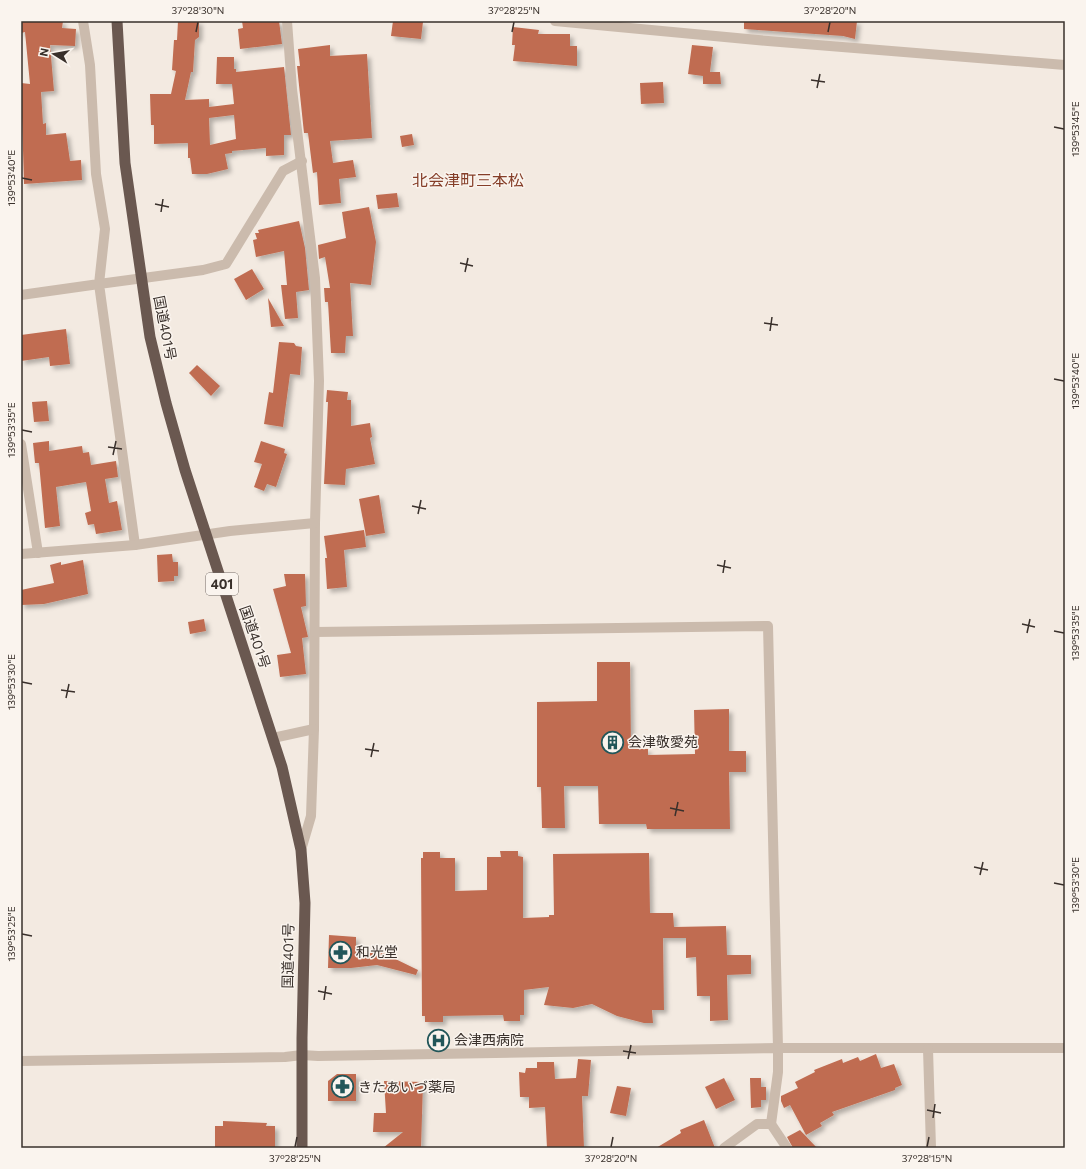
<svg xmlns="http://www.w3.org/2000/svg" width="1086" height="1169" viewBox="0 0 1086 1169" font-family="Commissioner,'Noto Sans JP',sans-serif">
  <defs>
    <filter id="shadow"><feDropShadow dx="3.5" dy="3.5" stdDeviation="2" flood-color="#0004"/></filter>
  </defs>
  <rect width="100%" height="100%" fill="#f3eae1"/>
  <!-- building -->
  <g fill="#c06c51" fill-rule="evenodd" filter="url(#shadow)">
    <path d="M 21,21 L 63,21 L 62,28 L 76,29 L 75,46 L 50,45 L 54,91 L 41,92 L 43,124 L 46,123 L 46,135 L 66,133 L 70,161 L 81,160 L 82,180 L 24,184 L 21,83 L 30,84 L 25,32 L 21,33 Z"/>
    <path d="M 178,21 L 199,21 L 199,37 L 195,40 L 193,72 L 191,72 L 185,100 L 209,99 L 209,107 L 234,104 L 232,84 L 216,84 L 217,57 L 234,57 L 234,69 L 236,69 L 236,72 L 284,67 L 291,135 L 284,135 L 284,155 L 266,156 L 266,148 L 232,151 L 232,153 L 225,154 L 228,169 L 207,174 L 192,174 L 190,158 L 188,158 L 188,143 L 154,144 L 154,125 L 151,125 L 150,94 L 171,94 L 176,71 L 172,70 L 174,40 L 177,40 ZM 234,115 L 236,139 L 210,145 L 209,118 Z"/>
    <path d="M 242,21 L 279,21 L 282,44 L 240,49 L 238,29 L 243,28 Z"/>
    <path d="M 393,21 L 423,22 L 421,39 L 391,36 Z"/>
    <path d="M 744,21 L 857,21 L 855,39 L 843,36 L 744,29 Z"/>
    <path d="M 513,27 L 539,30 L 538,34 L 570,34 L 570,46 L 577,46 L 577,66 L 513,61 L 515,45 L 512,45 Z"/>
    <path d="M 330,45 L 330,56 L 367,54 L 372,138 L 330,141 L 333,163 L 353,160 L 356,177 L 339,179 L 341,203 L 319,205 L 317,172 L 313,173 L 308,133 L 304,133 L 297,66 L 300,66 L 298,49 Z"/>
    <path d="M 692,45 L 713,47 L 710,72 L 720,72 L 721,84 L 703,84 L 703,76 L 688,74 Z"/>
    <path d="M 663,82 L 664,103 L 641,104 L 640,83 Z"/>
    <path d="M 412,134 L 414,145 L 402,147 L 400,136 Z"/>
    <path d="M 397,193 L 399,207 L 378,209 L 376,195 Z"/>
    <path d="M 369,207 L 376,242 L 371,285 L 350,283 L 353,336 L 346,336 L 345,353 L 331,353 L 328,302 L 325,302 L 324,288 L 330,288 L 325,257 L 319,259 L 318,245 L 346,238 L 342,212 Z"/>
    <path d="M 299,221 L 305,248 L 309,290 L 296,292 L 298,318 L 285,319 L 281,285 L 287,285 L 284,251 L 256,257 L 253,240 L 257,239 L 255,233 L 259,233 L 258,230 Z"/>
    <path d="M 252,269 L 264,289 L 246,300 L 234,279 Z"/>
    <path d="M 268,298 L 284,326 L 271,327 Z"/>
    <path d="M 66,329 L 70,364 L 50,366 L 49,357 L 21,361 L 21,335 Z"/>
    <path d="M 279,342 L 294,343 L 296,346 L 302,347 L 300,375 L 290,374 L 283,427 L 264,424 L 269,392 L 273,393 Z"/>
    <path d="M 197,365 L 220,386 L 211,396 L 189,373 Z"/>
    <path d="M 327,390 L 348,392 L 347,400 L 351,400 L 351,426 L 370,423 L 372,437 L 370,438 L 375,464 L 346,469 L 345,485 L 324,484 L 328,402 L 326,402 Z"/>
    <path d="M 47,401 L 49,421 L 34,422 L 32,402 Z"/>
    <path d="M 49,441 L 49,451 L 82,446 L 83,453 L 89,452 L 91,465 L 116,461 L 118,477 L 105,479 L 109,503 L 117,501 L 122,530 L 96,534 L 94,524 L 88,525 L 85,513 L 91,511 L 86,482 L 56,487 L 60,526 L 45,528 L 39,463 L 35,463 L 33,443 Z"/>
    <path d="M 261,441 L 285,449 L 284,453 L 287,454 L 276,487 L 267,484 L 264,491 L 254,487 L 262,464 L 254,462 Z"/>
    <path d="M 379,495 L 385,533 L 366,536 L 359,499 Z"/>
    <path d="M 364,530 L 366,547 L 344,550 L 347,587 L 327,589 L 325,558 L 327,558 L 324,536 Z"/>
    <path d="M 172,554 L 173,562 L 178,562 L 178,576 L 174,576 L 174,581 L 158,582 L 157,555 Z"/>
    <path d="M 83,560 L 88,594 L 44,604 L 21,605 L 21,590 L 54,583 L 50,565 L 61,562 L 61,565 Z"/>
    <path d="M 284,574 L 305,574 L 306,606 L 301,607 L 308,637 L 302,638 L 306,674 L 280,677 L 277,655 L 291,653 L 273,589 L 286,586 Z"/>
    <path d="M 204,619 L 206,631 L 190,634 L 188,622 Z"/>
    <path d="M 597,662 L 630,662 L 631,749 L 648,749 L 648,755 L 695,754 L 694,710 L 729,709 L 729,751 L 746,751 L 746,772 L 729,772 L 730,829 L 647,829 L 646,824 L 599,824 L 598,786 L 564,786 L 565,828 L 542,828 L 541,787 L 537,787 L 537,702 L 597,701 Z"/>
    <path d="M 500,851 L 518,851 L 518,856 L 523,857 L 523,918 L 549,917 L 549,915 L 554,915 L 553,854 L 649,853 L 650,913 L 673,913 L 674,927 L 726,926 L 727,955 L 751,955 L 751,974 L 727,975 L 728,1020 L 710,1021 L 710,996 L 697,996 L 696,957 L 686,958 L 686,938 L 663,938 L 664,1010 L 652,1010 L 653,1023 L 644,1023 L 617,1016 L 592,1004 L 573,1008 L 544,1005 L 549,987 L 524,990 L 524,1015 L 520,1015 L 520,1021 L 504,1021 L 503,1015 L 443,1016 L 443,1022 L 425,1022 L 425,1016 L 422,1016 L 421,858 L 423,858 L 423,852 L 440,852 L 440,858 L 455,858 L 455,891 L 487,890 L 487,857 L 501,857 Z"/>
    <path d="M 329,935 L 356,937 L 356,954 L 381,952 L 418,970 L 416,975 L 377,965 L 351,968 L 328,968 Z"/>
    <path d="M 876,1054 L 881,1068 L 894,1064 L 902,1085 L 895,1088 L 895,1090 L 832,1112 L 834,1115 L 820,1123 L 822,1126 L 806,1135 L 790,1105 L 784,1108 L 781,1101 L 781,1096 L 798,1088 L 795,1082 L 815,1072 L 814,1070 L 842,1059 L 843,1063 L 858,1057 L 860,1061 Z"/>
    <path d="M 578,1059 L 591,1060 L 588,1096 L 582,1096 L 584,1148 L 547,1148 L 545,1107 L 529,1108 L 529,1097 L 520,1097 L 519,1072 L 525,1073 L 526,1068 L 537,1068 L 537,1062 L 554,1062 L 555,1079 L 576,1078 Z"/>
    <path d="M 337,1074 L 356,1074 L 356,1101 L 328,1101 L 328,1081 Z"/>
    <path d="M 724,1078 L 735,1100 L 716,1109 L 705,1087 Z"/>
    <path d="M 750,1078 L 761,1078 L 761,1087 L 766,1087 L 766,1100 L 761,1100 L 761,1107 L 751,1108 Z"/>
    <path d="M 384,1081 L 423,1082 L 421,1148 L 383,1148 L 403,1132 L 373,1132 L 374,1113 L 386,1113 Z"/>
    <path d="M 617,1086 L 631,1088 L 626,1116 L 610,1113 Z"/>
    <path d="M 704,1120 L 715,1148 L 656,1148 L 681,1133 L 680,1130 Z"/>
    <path d="M 223,1121 L 267,1123 L 266,1126 L 275,1126 L 275,1148 L 215,1148 L 215,1126 L 223,1126 Z"/>
    <path d="M 800,1130 L 817,1148 L 793,1148 L 787,1137 Z"/>
  </g>
  <g fill="none" stroke-linecap="round" stroke-linejoin="round">
    <!-- minor -->
    <g stroke="#cbbbad" stroke-width="10">
      <path d="M 287,21 L 292,89 L 315,278 L 319,381 L 315,523 L 314,729 L 311,816 L 301,850"/>
      <path d="M 555,21 L 768,41 L 1065,65"/>
      <path d="M 21,295 L 99,284 L 105,229 L 96,174 L 90,65 L 83,21"/>
      <path d="M 21,444 L 38,553"/>
      <path d="M 135,545 L 99,284 L 203,270 L 226,264 L 283,171 L 302,161"/>
      <path d="M 21,554 L 135,545 L 230,531 L 315,523"/>
      <path d="M 315,632 L 768,626 L 778,1048 L 1065,1048"/>
      <path d="M 273,738 L 314,729"/>
      <path d="M 928,1049 L 931,1148"/>
      <path d="M 21,1061 L 285,1057 L 302,1055 L 318,1056 L 778,1048 L 778,1072 L 771,1124 L 757,1124 L 724,1148"/>
      <path d="M 771,1124 L 787,1148"/>
    </g>
    <!-- trunk -->
    <path stroke="#6a5850" stroke-width="11" d="M 117,21 L 125,163 L 150,337 L 166,403 L 185,470 L 282,767 L 301,850 L 305,903 L 302,1038 L 302,1148"/>
  </g>
  <!-- ticks -->
  <path fill="none" stroke="#39302b" stroke-width="1.5" d="M 196,32 L 198,22M 512,32 L 514,22M 828,32 L 830,22M 811,80 L 825,82M 817,88 L 820,74M 1054,127 L 1064,129M 22,178 L 32,180M 155,204 L 169,207M 161,212 L 163,199M 460,263 L 473,266M 465,272 L 468,258M 764,323 L 778,325M 770,331 L 772,317M 1054,379 L 1064,381M 22,430 L 32,432M 108,447 L 122,449M 113,455 L 116,441M 412,506 L 426,509M 418,514 L 421,500M 717,565 L 731,568M 723,573 L 725,560M 1022,624 L 1035,627M 1054,631 L 1064,633M 1027,633 L 1030,619M 22,682 L 32,684M 61,690 L 75,692M 66,698 L 69,684M 365,749 L 379,751M 371,757 L 374,743M 670,808 L 684,811M 675,816 L 678,802M 974,867 L 988,870M 980,875 L 983,862M 1054,883 L 1064,885M 22,934 L 32,936M 318,991 L 332,994M 324,1000 L 326,986M 623,1051 L 636,1053M 628,1059 L 631,1045M 927,1110 L 941,1113M 933,1118 L 935,1104M 295,1147 L 297,1137M 611,1147 L 613,1137M 927,1147 L 929,1137"/>
  <!-- icons -->
  <defs>
    <symbol id="building-ring" viewBox="-11 -11 22 22"><circle r="9.5" fill="#faf4ee" stroke="#225659" stroke-width="1.5"/><path d="M-4-6H4V6H1V3H-1V6H-4ZM-2.5-4.3h1.7v1.8h-1.7ZM.8-4.3h1.7v1.8H.8ZM-2.5-1h1.7V.8h-1.7ZM.8-1h1.7V.8H.8Z" fill="#225659"/></symbol>
    <symbol id="pharmacy-ring" viewBox="-11 -11 22 22"><circle r="9.5" fill="#faf4ee" stroke="#225659" stroke-width="1.5"/><path d="M-2-6h4v4h4v4h-4v4h-4v-4h-4v-4h4Z" fill="#225659"/></symbol>
    <symbol id="hospital-ring" viewBox="-11 -11 22 22"><circle r="9.5" fill="#faf4ee" stroke="#225659" stroke-width="1.5"/><path d="M-5-5h3v3.5h4V-5h3V5h-3V1.5h-4V5h-3Z" fill="#225659"/></symbol>
  </defs>
  <g fill-rule="evenodd">
    <use href="#building-ring" x="600" y="730" width="25" height="25"/>
    <use href="#pharmacy-ring" x="328" y="940" width="25" height="25"/>
    <use href="#hospital-ring" x="426" y="1028" width="25" height="25"/>
    <use href="#pharmacy-ring" x="330" y="1074" width="25" height="25"/>
  </g>
  <g text-anchor="middle" stroke-width="3" stroke-linejoin="round" paint-order="stroke">
    <!-- shield labels -->
    <rect fill="#faf4ee" stroke="#736b66" stroke-width="1" x="206" y="573" width="32" height="22" rx="3"/>
    <g font-size="13" font-weight="bold" fill="#39302b">
      <text x="222" y="589">401</text>
    </g>
    <!-- street labels -->
    <g font-size="14" fill="#39302b" stroke="#faf4ee">
      <text transform="translate(165 328) rotate(79)" y="5">国道401号</text>
      <text transform="translate(255 637) rotate(71)" y="5">国道401号</text>
      <text transform="translate(288 956) rotate(-89)" y="5">国道401号</text>
    </g>
    <!-- poi labels -->
    <g font-size="14" fill="#39302b" stroke="#faf4ee" text-anchor="start">
      <text x="628" y="747">会津敬愛苑</text>
      <text x="356" y="957">和光堂</text>
      <text x="454" y="1045">会津西病院</text>
      <text x="358" y="1092">きたあいづ薬局</text>
    </g>
    <!-- quarter labels -->
    <g font-size="16" fill="#853e28" stroke="#faf4ee">
      <text x="468" y="186">北会津町三本松</text>
    </g>
  </g>
  <!-- border -->
  <rect width="1086" height="1169" fill="none" stroke="#faf4ee" stroke-width="44"/>
  <!-- north arrow -->
  <g transform="translate(54 54) rotate(281)" stroke="#faf4ee" stroke-width="3" paint-order="stroke">
  <path d="M0-3L7 15L0 10L-7 15Z" fill="#39302b"/>
  <text y="-6" font-size="11" font-weight="bold" text-anchor="middle" fill="#39302b">N</text>
  </g>
  <rect x="22" y="22" width="1042" height="1125" fill="none" stroke="#39302b" stroke-width="1.5"/>
  <g font-size="10" text-anchor="middle" fill="#39302b">
    <text x="198" y="14">37°28'30"N</text>
    <text x="514" y="14">37°28'25"N</text>
    <text x="830" y="14">37°28'20"N</text>
    <text transform="translate(1075 129) rotate(-90)" y="4">139°53'45"E</text>
    <text transform="translate(11 178) rotate(-90)" y="4">139°53'40"E</text>
    <text transform="translate(1075 381) rotate(-90)" y="4">139°53'40"E</text>
    <text transform="translate(11 430) rotate(-90)" y="4">139°53'35"E</text>
    <text transform="translate(1075 633) rotate(-90)" y="4">139°53'35"E</text>
    <text transform="translate(11 682) rotate(-90)" y="4">139°53'30"E</text>
    <text transform="translate(1075 885) rotate(-90)" y="4">139°53'30"E</text>
    <text transform="translate(11 934) rotate(-90)" y="4">139°53'25"E</text>
    <text x="295" y="1162">37°28'25"N</text>
    <text x="611" y="1162">37°28'20"N</text>
    <text x="927" y="1162">37°28'15"N</text>
  </g>
</svg>
